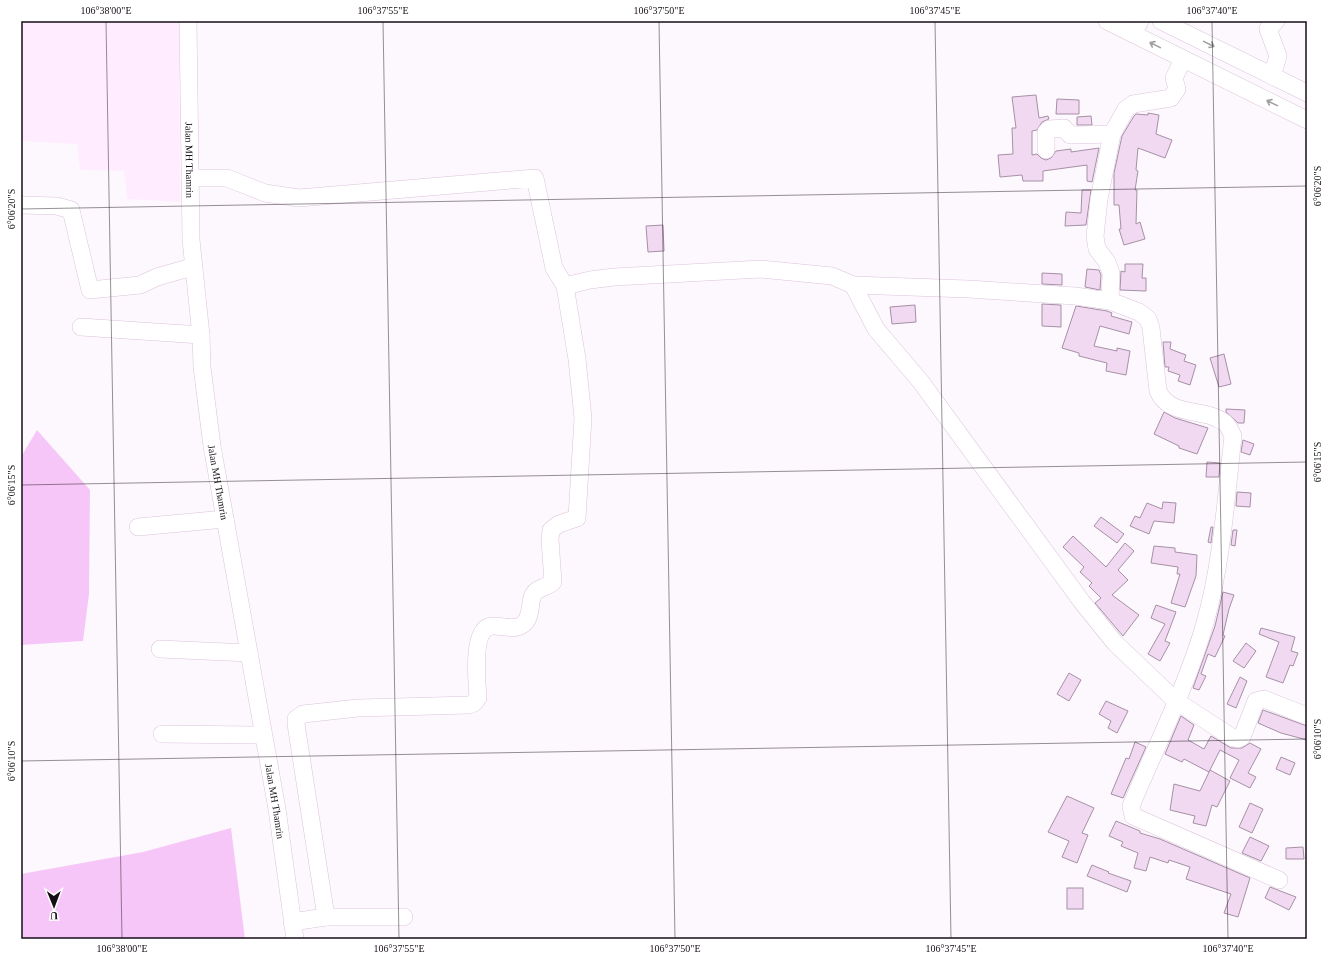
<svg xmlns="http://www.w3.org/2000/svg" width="1328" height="960" viewBox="0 0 1328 960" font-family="Georgia,serif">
  <rect width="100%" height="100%" fill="#fdf8fd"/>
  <!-- built -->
  <path fill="#ffedff" d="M 23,21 L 179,21 L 180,202 L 127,199 L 124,171 L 80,170 L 77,144 L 21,141 Z"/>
  <!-- green -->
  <g fill="#f7c6f8">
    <path d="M 37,430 L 90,490 L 89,594 L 83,641 L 21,645 L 21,457 Z"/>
    <path d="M 231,828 L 245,939 L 21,939 L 21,874 L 143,852 Z"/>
  </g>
  <!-- building -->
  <g fill="#f1d9f1" stroke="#a690a6">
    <path d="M 1036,95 L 1039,118 L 1048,116 L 1049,119 L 1042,122 L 1037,130 L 1032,131 L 1032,155 L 1037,154 L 1041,158 L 1046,160 L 1051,158 L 1056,151 L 1071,149 L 1071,152 L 1099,148 L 1092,182 L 1087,181 L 1087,165 L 1043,171 L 1043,181 L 1023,181 L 1022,175 L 1000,177 L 998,155 L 1013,154 L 1012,128 L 1016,128 L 1012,97 Z"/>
    <path d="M 1057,99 L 1079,100 L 1079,114 L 1056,114 Z"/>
    <path d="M 1148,113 L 1159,115 L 1156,134 L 1172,140 L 1165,158 L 1138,148 L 1136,170 L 1138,171 L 1135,190 L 1137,190 L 1136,224 L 1140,222 L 1145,239 L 1124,245 L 1119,229 L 1121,229 L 1119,205 L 1114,205 L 1114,173 L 1122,136 L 1134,116 L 1136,114 L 1148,115 Z"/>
    <path d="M 1091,116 L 1092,125 L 1077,125 L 1077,117 Z"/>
    <path d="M 1082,190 L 1091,190 L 1086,225 L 1065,226 L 1066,212 L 1081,213 Z"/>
    <path d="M 663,225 L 664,251 L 648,252 L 646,226 Z"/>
    <path d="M 1125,264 L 1143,264 L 1142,278 L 1146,278 L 1146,291 L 1120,290 L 1121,271 L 1125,272 Z"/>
    <path d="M 1087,269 L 1099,270 L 1101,275 L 1100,290 L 1085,287 Z"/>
    <path d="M 1042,273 L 1062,274 L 1062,285 L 1042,284 Z"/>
    <path d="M 1042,304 L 1061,305 L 1061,327 L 1042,326 Z"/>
    <path d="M 915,305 L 916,322 L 892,324 L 890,307 Z"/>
    <path d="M 1076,306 L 1107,311 L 1112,313 L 1111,316 L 1132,322 L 1129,334 L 1100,326 L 1094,346 L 1117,351 L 1117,348 L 1130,351 L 1126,375 L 1106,371 L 1107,363 L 1079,356 L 1079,353 L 1062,348 Z"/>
    <path d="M 1163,342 L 1171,342 L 1170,349 L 1186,355 L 1184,361 L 1196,365 L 1190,385 L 1178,381 L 1180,375 L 1168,371 L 1169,367 L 1165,367 Z"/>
    <path d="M 1224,354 L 1231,384 L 1219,387 L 1210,358 Z"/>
    <path d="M 1226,409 L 1245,410 L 1244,423 L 1238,423 L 1226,412 Z"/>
    <path d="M 1164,412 L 1175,418 L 1208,428 L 1197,454 L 1179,448 L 1179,446 L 1154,434 Z"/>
    <path d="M 1243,440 L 1254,444 L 1250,455 L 1241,452 Z"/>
    <path d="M 1207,462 L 1220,463 L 1219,477 L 1206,477 Z"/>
    <path d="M 1237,492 L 1251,493 L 1250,507 L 1236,506 Z"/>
    <path d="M 1163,502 L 1176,503 L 1174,523 L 1154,521 L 1149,534 L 1130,526 L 1135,516 L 1140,518 L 1147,503 L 1162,509 Z"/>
    <path d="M 1101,517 L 1124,534 L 1117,543 L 1094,526 Z"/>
    <path d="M 1211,527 L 1213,527 L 1211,543 L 1208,542 Z"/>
    <path d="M 1233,530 L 1237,530 L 1235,546 L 1231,545 Z"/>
    <path d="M 1073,536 L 1106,567 L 1125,543 L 1134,551 L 1118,570 L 1128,580 L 1112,595 L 1139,615 L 1123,636 L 1095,603 L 1101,598 L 1089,586 L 1092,583 L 1080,572 L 1084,567 L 1063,547 Z"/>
    <path d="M 1154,546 L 1175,548 L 1175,552 L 1197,555 L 1196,576 L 1185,607 L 1171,603 L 1180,574 L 1177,574 L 1178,567 L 1151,563 Z"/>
    <path d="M 1223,592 L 1234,595 L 1229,609 L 1223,635 L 1225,636 L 1215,657 L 1208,654 L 1201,674 L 1206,676 L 1199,690 L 1193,688 L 1215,626 Z"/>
    <path d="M 1156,605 L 1176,612 L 1165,641 L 1170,643 L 1160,661 L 1148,654 L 1165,624 L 1151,618 Z"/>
    <path d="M 1261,628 L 1295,637 L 1291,651 L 1298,653 L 1293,666 L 1290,665 L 1283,683 L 1266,677 L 1279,642 L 1259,634 Z"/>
    <path d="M 1246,643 L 1256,651 L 1244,668 L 1233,661 Z"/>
    <path d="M 1069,673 L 1081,680 L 1069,701 L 1057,694 Z"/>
    <path d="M 1240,677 L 1247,681 L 1236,708 L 1227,704 Z"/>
    <path d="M 1106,701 L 1128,711 L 1117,733 L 1108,728 L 1111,721 L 1099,714 Z"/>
    <path d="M 1263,710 L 1307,726 L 1307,740 L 1281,733 L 1258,723 Z"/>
    <path d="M 1181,716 L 1194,725 L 1188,740 L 1204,749 L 1211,736 L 1231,748 L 1242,748 L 1250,743 L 1261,749 L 1248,773 L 1256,777 L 1250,788 L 1230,778 L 1239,760 L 1220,750 L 1209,772 L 1184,759 L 1182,762 L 1165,754 Z"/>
    <path d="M 1135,742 L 1146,747 L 1123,798 L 1111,794 L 1126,758 L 1129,759 Z"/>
    <path d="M 1281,757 L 1295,763 L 1290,775 L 1276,769 Z"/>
    <path d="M 1210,770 L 1230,781 L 1217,807 L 1212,805 L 1206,826 L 1193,823 L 1195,816 L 1170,810 L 1174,784 L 1200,791 Z"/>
    <path d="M 1067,796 L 1094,808 L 1082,833 L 1088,835 L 1077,863 L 1062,857 L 1069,841 L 1048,832 Z"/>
    <path d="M 1250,803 L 1263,809 L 1252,833 L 1239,827 Z"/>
    <path d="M 1116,821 L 1140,831 L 1140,833 L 1160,839 L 1250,878 L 1238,917 L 1224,913 L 1231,894 L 1186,879 L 1190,867 L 1169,860 L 1168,863 L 1150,857 L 1146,871 L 1134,868 L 1138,853 L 1121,846 L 1123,842 L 1109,836 Z"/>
    <path d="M 1250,837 L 1269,846 L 1261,861 L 1242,853 Z"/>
    <path d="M 1303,847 L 1304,859 L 1286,859 L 1286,848 Z"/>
    <path d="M 1092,865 L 1109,872 L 1108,873 L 1131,881 L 1127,892 L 1087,876 Z"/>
    <path d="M 1270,887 L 1296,897 L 1289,910 L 1265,898 Z"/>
    <rect x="1067" y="888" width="16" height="21"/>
  </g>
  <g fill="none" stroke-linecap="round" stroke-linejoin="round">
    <defs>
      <g id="minor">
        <path id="s1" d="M 188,21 L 191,240 L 201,335 L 202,367 L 212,446 L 277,809 L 295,939"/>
        <path d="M 1107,21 L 1307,120"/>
        <path d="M 1161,21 L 1307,93"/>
        <path d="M 1133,34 L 1140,21"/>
        <path d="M 1272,76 L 1278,56 L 1268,29 L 1276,21"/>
        <path d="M 1046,150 L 1046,132 L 1049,129 L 1064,128 L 1070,135 L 1073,135 L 1112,134"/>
        <path d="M 190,178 L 227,178 L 265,193 L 299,198 L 535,178 L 554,268 L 565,286 L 577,359 L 583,418 L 577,518 L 559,524 L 551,530 L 550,540 L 553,582 C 547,588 537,587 533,595 C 529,604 532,619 522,625 C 513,631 502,625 492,626 C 471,628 477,681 478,698 L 474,703 L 469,705 L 358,708 L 303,714 L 296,719 L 296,724 L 326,917"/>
        <path d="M 21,205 L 57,206 L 71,210 L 90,290 L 140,285 L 157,277 L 192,267"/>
        <path d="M 853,285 L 968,289 L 1075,296 L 1110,301 L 1139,312 L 1148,319 L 1151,328 L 1158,391 C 1170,418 1205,407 1225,423 C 1229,426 1231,432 1233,436 C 1226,498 1222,563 1205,623 C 1187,686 1156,746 1131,806 L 1133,816 L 1279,880"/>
        <path d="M 565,286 L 590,280 L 614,277 L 761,269 L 832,276 L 853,285 L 876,329 L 921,382 L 1082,602 L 1115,643 L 1176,701 L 1233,738 L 1238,739 L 1242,737 L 1256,701 L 1264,699 L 1307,716"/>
        <path d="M 1110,301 L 1111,273 L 1107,262 L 1097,249 L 1095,236 L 1099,199 L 1112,134 L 1126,109 L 1133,104 L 1171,98 L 1177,89 L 1174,78 L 1183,59"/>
        <path d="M 81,327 L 201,335"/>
        <path d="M 138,527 L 225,519"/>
        <path d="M 160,649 L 249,653"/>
        <path d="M 162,734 L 263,735"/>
        <path d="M 292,922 L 326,917 L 404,917"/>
      </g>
    </defs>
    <!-- minor casing -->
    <use href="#minor" stroke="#dbc3db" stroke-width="18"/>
    <!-- minor -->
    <use href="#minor" stroke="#fff" stroke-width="17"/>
  </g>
  <!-- one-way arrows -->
  <defs><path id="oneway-shaft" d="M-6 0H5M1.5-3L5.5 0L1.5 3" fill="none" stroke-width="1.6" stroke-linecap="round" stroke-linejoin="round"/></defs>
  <g stroke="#a29fa2">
    <use href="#oneway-shaft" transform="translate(1209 44) rotate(26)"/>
    <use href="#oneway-shaft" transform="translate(1155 45) rotate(-154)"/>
    <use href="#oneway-shaft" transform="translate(1272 103) rotate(-154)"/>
  </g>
  <!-- ticks -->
  <path fill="none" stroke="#160e16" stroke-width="1" stroke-opacity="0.45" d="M 106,21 L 122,939M 383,21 L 399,939M 659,21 L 675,939M 935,21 L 951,939M 1212,21 L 1228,939M 21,209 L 1307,186M 21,485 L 1307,462M 21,761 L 1307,739"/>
  <g text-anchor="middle" stroke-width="3.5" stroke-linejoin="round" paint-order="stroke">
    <!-- street labels -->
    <g font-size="10" fill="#160e16" stroke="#fff">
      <text dy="4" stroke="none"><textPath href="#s1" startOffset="139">Jalan MH Thamrin</textPath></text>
      <text dy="4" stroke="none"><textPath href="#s1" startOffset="463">Jalan MH Thamrin</textPath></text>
      <text dy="4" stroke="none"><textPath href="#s1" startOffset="787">Jalan MH Thamrin</textPath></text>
    </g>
  </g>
  <!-- border -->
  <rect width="1328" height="960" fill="none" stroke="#ffffff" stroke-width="44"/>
  <!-- north arrow -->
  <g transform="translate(54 906) rotate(179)" stroke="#ffffff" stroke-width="3" paint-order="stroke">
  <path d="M0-3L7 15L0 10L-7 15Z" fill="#160e16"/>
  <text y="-6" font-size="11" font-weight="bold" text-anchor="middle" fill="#160e16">U</text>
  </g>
  <rect x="22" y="22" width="1284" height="916" fill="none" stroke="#160e16" stroke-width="1.5"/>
  <g font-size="10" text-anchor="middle" fill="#160e16">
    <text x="106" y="14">106°38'00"E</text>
    <text x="383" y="14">106°37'55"E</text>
    <text x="659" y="14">106°37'50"E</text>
    <text x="935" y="14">106°37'45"E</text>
    <text x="1212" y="14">106°37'40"E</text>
    <text transform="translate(1317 186) rotate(-90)" y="4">6°06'20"S</text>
    <text transform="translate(11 209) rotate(-90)" y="4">6°06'20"S</text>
    <text transform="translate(1317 462) rotate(-90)" y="4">6°06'15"S</text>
    <text transform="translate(11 485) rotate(-90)" y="4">6°06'15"S</text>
    <text transform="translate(1317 739) rotate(-90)" y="4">6°06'10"S</text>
    <text transform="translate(11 761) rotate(-90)" y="4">6°06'10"S</text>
    <text x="122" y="952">106°38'00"E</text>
    <text x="399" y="952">106°37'55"E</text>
    <text x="675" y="952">106°37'50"E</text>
    <text x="951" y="952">106°37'45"E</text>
    <text x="1228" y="952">106°37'40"E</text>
  </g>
</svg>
